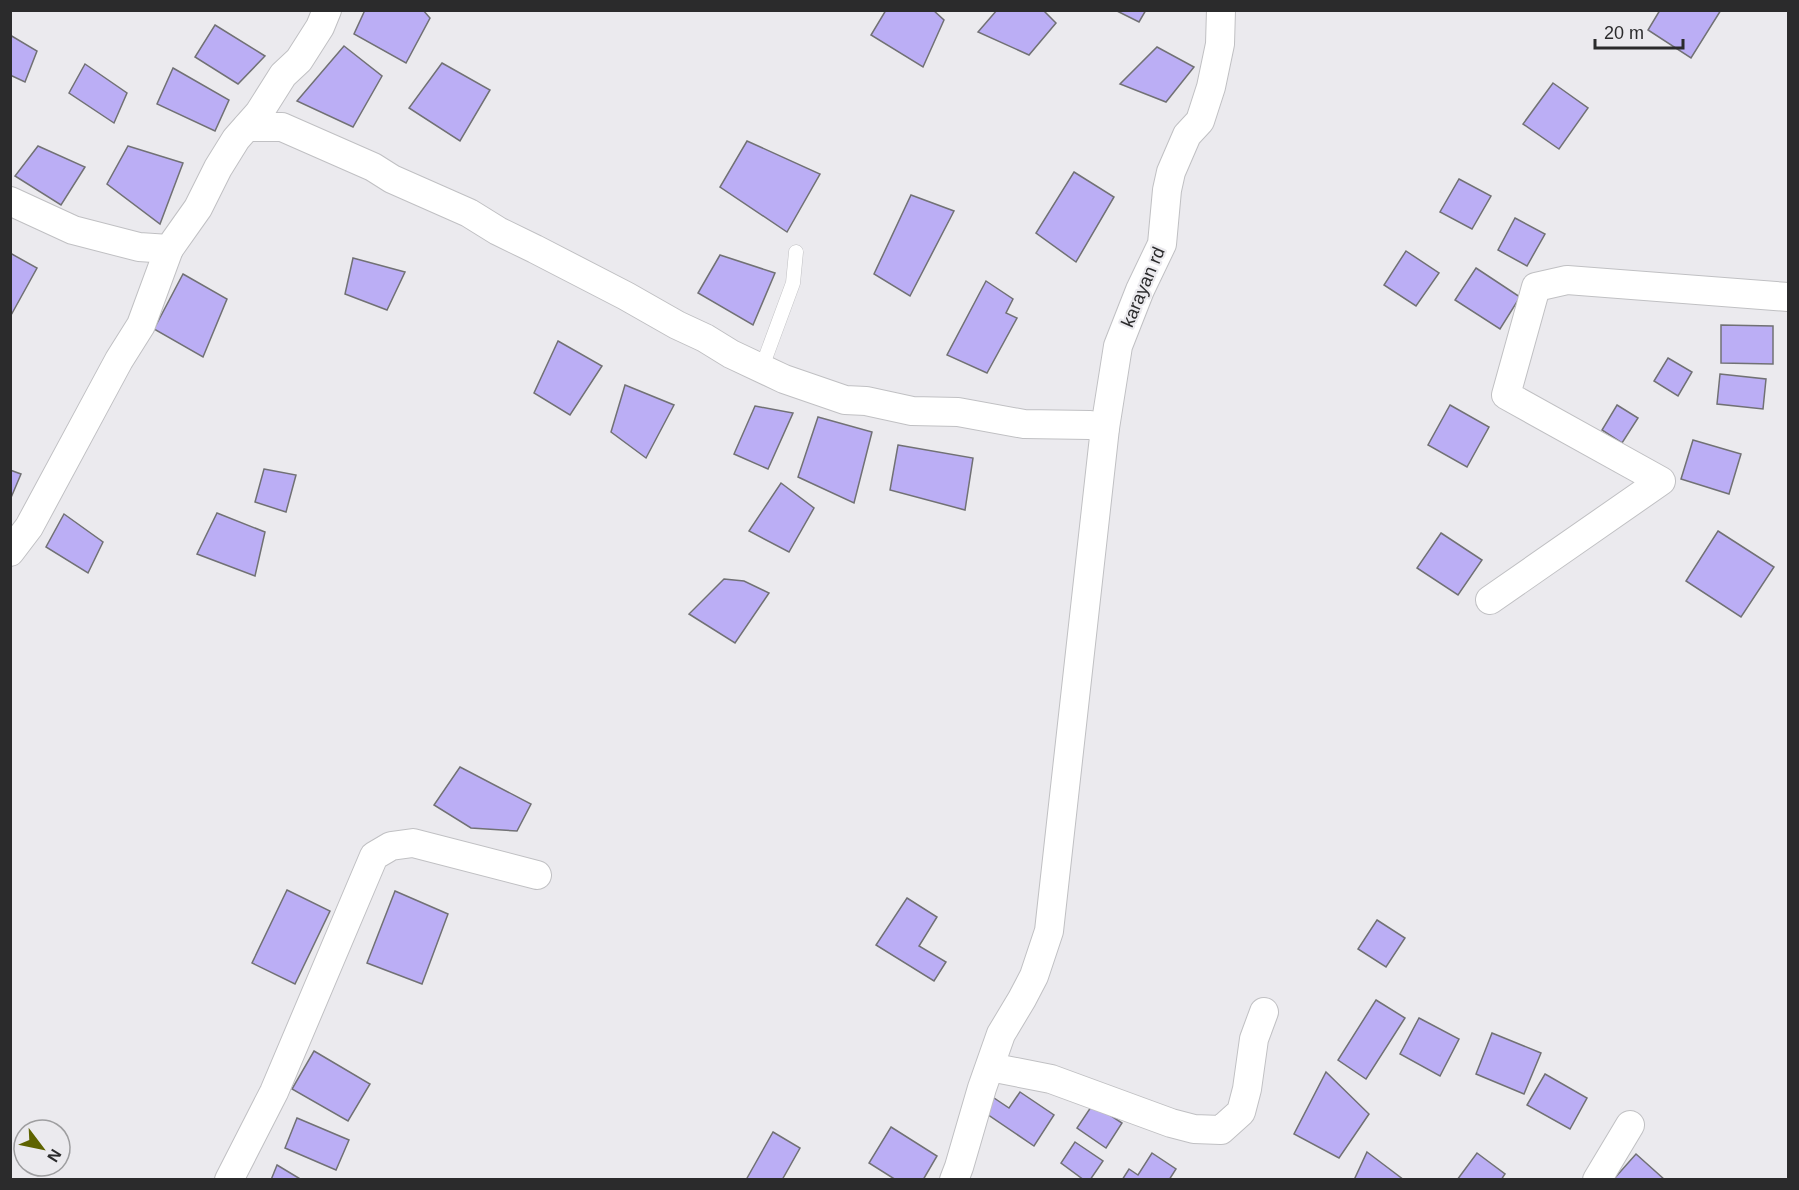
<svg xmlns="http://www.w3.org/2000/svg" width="1799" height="1190" viewBox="0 0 1799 1190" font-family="Helvetica,sans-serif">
  <rect width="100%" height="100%" fill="#ebeaee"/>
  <!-- building -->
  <g fill="#bbaef5" stroke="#717174" stroke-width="1.5">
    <path d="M 365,10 L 423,10 L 430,18 L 406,63 L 354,34 Z"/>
    <path d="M 886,10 L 933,10 L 944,20 L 923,67 L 871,35 Z"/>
    <path d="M 997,10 L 1043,10 L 1056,23 L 1029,55 L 978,32 Z"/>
    <path d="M 1115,10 L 1146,10 L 1139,22 Z"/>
    <path d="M 1660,10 L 1721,10 L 1691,58 L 1648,30 Z"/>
    <path d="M 215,25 L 265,56 L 238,84 L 195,57 Z"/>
    <path d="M 10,35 L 37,51 L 25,82 L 10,75 Z"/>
    <path d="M 344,46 L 382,76 L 353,127 L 297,101 Z"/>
    <path d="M 1157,47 L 1194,67 L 1166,102 L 1120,84 Z"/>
    <path d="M 442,63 L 490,90 L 460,141 L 409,108 Z"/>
    <path d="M 85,64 L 127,93 L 114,123 L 69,93 Z"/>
    <path d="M 173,68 L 229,100 L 215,131 L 157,104 Z"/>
    <path d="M 1553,83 L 1588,108 L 1559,149 L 1523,124 Z"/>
    <path d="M 747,141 L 820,174 L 787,232 L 720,187 Z"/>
    <path d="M 38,146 L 85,167 L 61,205 L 15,176 Z"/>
    <path d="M 128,146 L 183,163 L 160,224 L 107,184 Z"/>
    <path d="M 1074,172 L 1114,197 L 1076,262 L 1036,233 Z"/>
    <path d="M 1459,179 L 1491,196 L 1472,229 L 1440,212 Z"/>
    <path d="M 911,195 L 954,211 L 910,296 L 874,274 Z"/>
    <path d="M 1515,218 L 1545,234 L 1527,266 L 1498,250 Z"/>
    <path d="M 1406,251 L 1439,273 L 1416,306 L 1384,285 Z"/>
    <path d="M 10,253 L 37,268 L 10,317 Z"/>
    <path d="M 720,255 L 775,273 L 753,325 L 698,293 Z"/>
    <path d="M 353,258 L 405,272 L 387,310 L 345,294 Z"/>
    <path d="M 1476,268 L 1520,297 L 1500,329 L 1455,300 Z"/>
    <path d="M 183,274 L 227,299 L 203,357 L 154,329 Z"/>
    <path d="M 986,281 L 1013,299 L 1006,313 L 1017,318 L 987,373 L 947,355 Z"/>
    <path d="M 1721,325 L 1773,326 L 1773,364 L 1721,363 Z"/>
    <path d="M 558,341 L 602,366 L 570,415 L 534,393 Z"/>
    <path d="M 1668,358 L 1692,372 L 1678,396 L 1654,381 Z"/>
    <path d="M 1720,374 L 1766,379 L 1763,409 L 1717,404 Z"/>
    <path d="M 625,385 L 674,405 L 646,458 L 611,432 Z"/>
    <path d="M 1450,405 L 1489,427 L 1467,467 L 1428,445 Z"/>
    <path d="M 1617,405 L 1638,418 L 1622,443 L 1602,430 Z"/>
    <path d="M 755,406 L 793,413 L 768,469 L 734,454 Z"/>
    <path d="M 818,417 L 872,432 L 854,503 L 798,477 Z"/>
    <path d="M 1693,440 L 1741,454 L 1729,494 L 1681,479 Z"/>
    <path d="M 898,445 L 973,458 L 965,510 L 890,490 Z"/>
    <path d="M 264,469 L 296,475 L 286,512 L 255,502 Z"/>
    <path d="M 10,470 L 21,474 L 10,500 Z"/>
    <path d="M 781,483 L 814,508 L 789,552 L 749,531 Z"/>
    <path d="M 217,513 L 265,532 L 255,576 L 197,554 Z"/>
    <path d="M 64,514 L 103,542 L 88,573 L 46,547 Z"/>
    <path d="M 1718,531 L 1774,567 L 1741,617 L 1686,581 Z"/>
    <path d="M 1441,533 L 1482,560 L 1458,595 L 1417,568 Z"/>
    <path d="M 724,579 L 744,581 L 769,593 L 735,643 L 689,614 Z"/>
    <path d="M 460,767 L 531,804 L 517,831 L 471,828 L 434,805 Z"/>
    <path d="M 287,890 L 330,911 L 295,984 L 252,963 Z"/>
    <path d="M 395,891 L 448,914 L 422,984 L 367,963 Z"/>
    <path d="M 907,898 L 937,917 L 919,946 L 946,962 L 934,981 L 876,945 Z"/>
    <path d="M 1377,920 L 1405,938 L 1386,967 L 1358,949 Z"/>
    <path d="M 1376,1000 L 1405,1018 L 1366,1079 L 1338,1060 Z"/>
    <path d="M 1419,1018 L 1459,1039 L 1440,1076 L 1400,1054 Z"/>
    <path d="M 1492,1033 L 1541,1053 L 1524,1094 L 1476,1074 Z"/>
    <path d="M 314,1051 L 370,1084 L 348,1121 L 292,1089 Z"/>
    <path d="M 1326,1072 L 1369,1114 L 1339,1158 L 1294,1134 Z"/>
    <path d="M 1545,1074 L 1587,1098 L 1570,1129 L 1527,1105 Z"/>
    <path d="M 1020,1092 L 1054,1115 L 1034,1146 L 984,1112 L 994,1098 L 1009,1108 Z"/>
    <path d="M 1093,1104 L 1122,1123 L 1106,1148 L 1077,1128 Z"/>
    <path d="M 297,1118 L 349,1140 L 336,1170 L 285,1148 Z"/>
    <path d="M 891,1127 L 937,1156 L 923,1180 L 896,1180 L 869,1163 Z"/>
    <path d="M 773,1132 L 800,1148 L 782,1180 L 746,1180 Z"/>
    <path d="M 1075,1142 L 1103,1161 L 1090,1180 L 1084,1180 L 1061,1163 Z"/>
    <path d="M 1367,1152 L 1404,1180 L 1354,1180 Z"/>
    <path d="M 1152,1153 L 1176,1169 L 1169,1180 L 1122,1180 L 1129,1169 L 1138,1175 Z"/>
    <path d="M 1477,1153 L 1505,1174 L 1501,1180 L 1457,1180 Z"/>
    <path d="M 1636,1154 L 1665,1180 L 1613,1180 Z"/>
    <path d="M 277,1165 L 302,1180 L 271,1180 Z"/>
  </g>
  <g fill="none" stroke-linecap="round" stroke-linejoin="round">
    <defs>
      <path id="lane" d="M 762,367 L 793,283 L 796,252"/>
      <g id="street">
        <path d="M 247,127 L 282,127 L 373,167 L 392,179 L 469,213 L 498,231 L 535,249 L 626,296 L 677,325 L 705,338 L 731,354 L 784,379 L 845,400 L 866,401 L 912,411 L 958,412 L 1024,424 L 1090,425 L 1105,428 L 1049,931 L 1034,976 L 1022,999 L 1001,1034 L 982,1088 L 959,1167 L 954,1180"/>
        <path d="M 10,201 L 73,230 L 139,247 L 169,249 L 198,208 L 218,168 L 236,139 L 259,113 L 283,75 L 299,60 L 320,27 L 327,10"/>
        <path d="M 1105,428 L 1118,346 L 1140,290 L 1162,244 L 1167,190 L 1171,172 L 1187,135 L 1200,121 L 1211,87 L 1220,44 L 1221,10"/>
        <path d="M 10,552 L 29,527 L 119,360 L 141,325 L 169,249"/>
        <path d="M 1490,600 L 1661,481 L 1506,395 L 1536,287 L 1567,280 L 1788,297"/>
        <path d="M 990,1067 L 1051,1079 L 1171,1123 L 1194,1129 L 1221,1130 L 1241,1112 L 1247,1089 L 1254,1039 L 1264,1012"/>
        <path d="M 229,1180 L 274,1092 L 374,856 L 391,846 L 413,843 L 537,875"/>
        <path d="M 1597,1180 L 1630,1125"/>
      </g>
    </defs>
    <!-- lane casing -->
    <use href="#lane" stroke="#c0c0c3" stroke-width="15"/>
    <!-- street casing -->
    <use href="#street" stroke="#c0c0c3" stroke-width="30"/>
    <!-- lane -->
    <use href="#lane" stroke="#fff" stroke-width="14"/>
    <!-- street -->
    <use href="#street" stroke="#fff" stroke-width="28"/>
  </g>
  <g text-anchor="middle" stroke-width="4.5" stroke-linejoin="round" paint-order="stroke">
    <!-- street labels -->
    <g font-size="18" fill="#2b2b2c" stroke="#ebeaee">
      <text transform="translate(1143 287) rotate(-67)" y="6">karayan rd</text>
    </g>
  </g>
  <!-- border -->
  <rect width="1799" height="1190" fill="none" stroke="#2b2b2c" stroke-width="24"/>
  <!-- north arrow -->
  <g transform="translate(42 1148) rotate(122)"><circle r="28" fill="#ebeaee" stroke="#9e9ea0" stroke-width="1.5"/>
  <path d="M0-4.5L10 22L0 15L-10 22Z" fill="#5e6300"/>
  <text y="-9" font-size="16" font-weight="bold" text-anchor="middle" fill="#2b2b2c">N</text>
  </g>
  <!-- scale -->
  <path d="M1595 39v9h88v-9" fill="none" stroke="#2b2b2c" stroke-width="3"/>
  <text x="1604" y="39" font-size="18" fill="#2b2b2c" stroke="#ebeaee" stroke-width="4.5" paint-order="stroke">20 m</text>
</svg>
